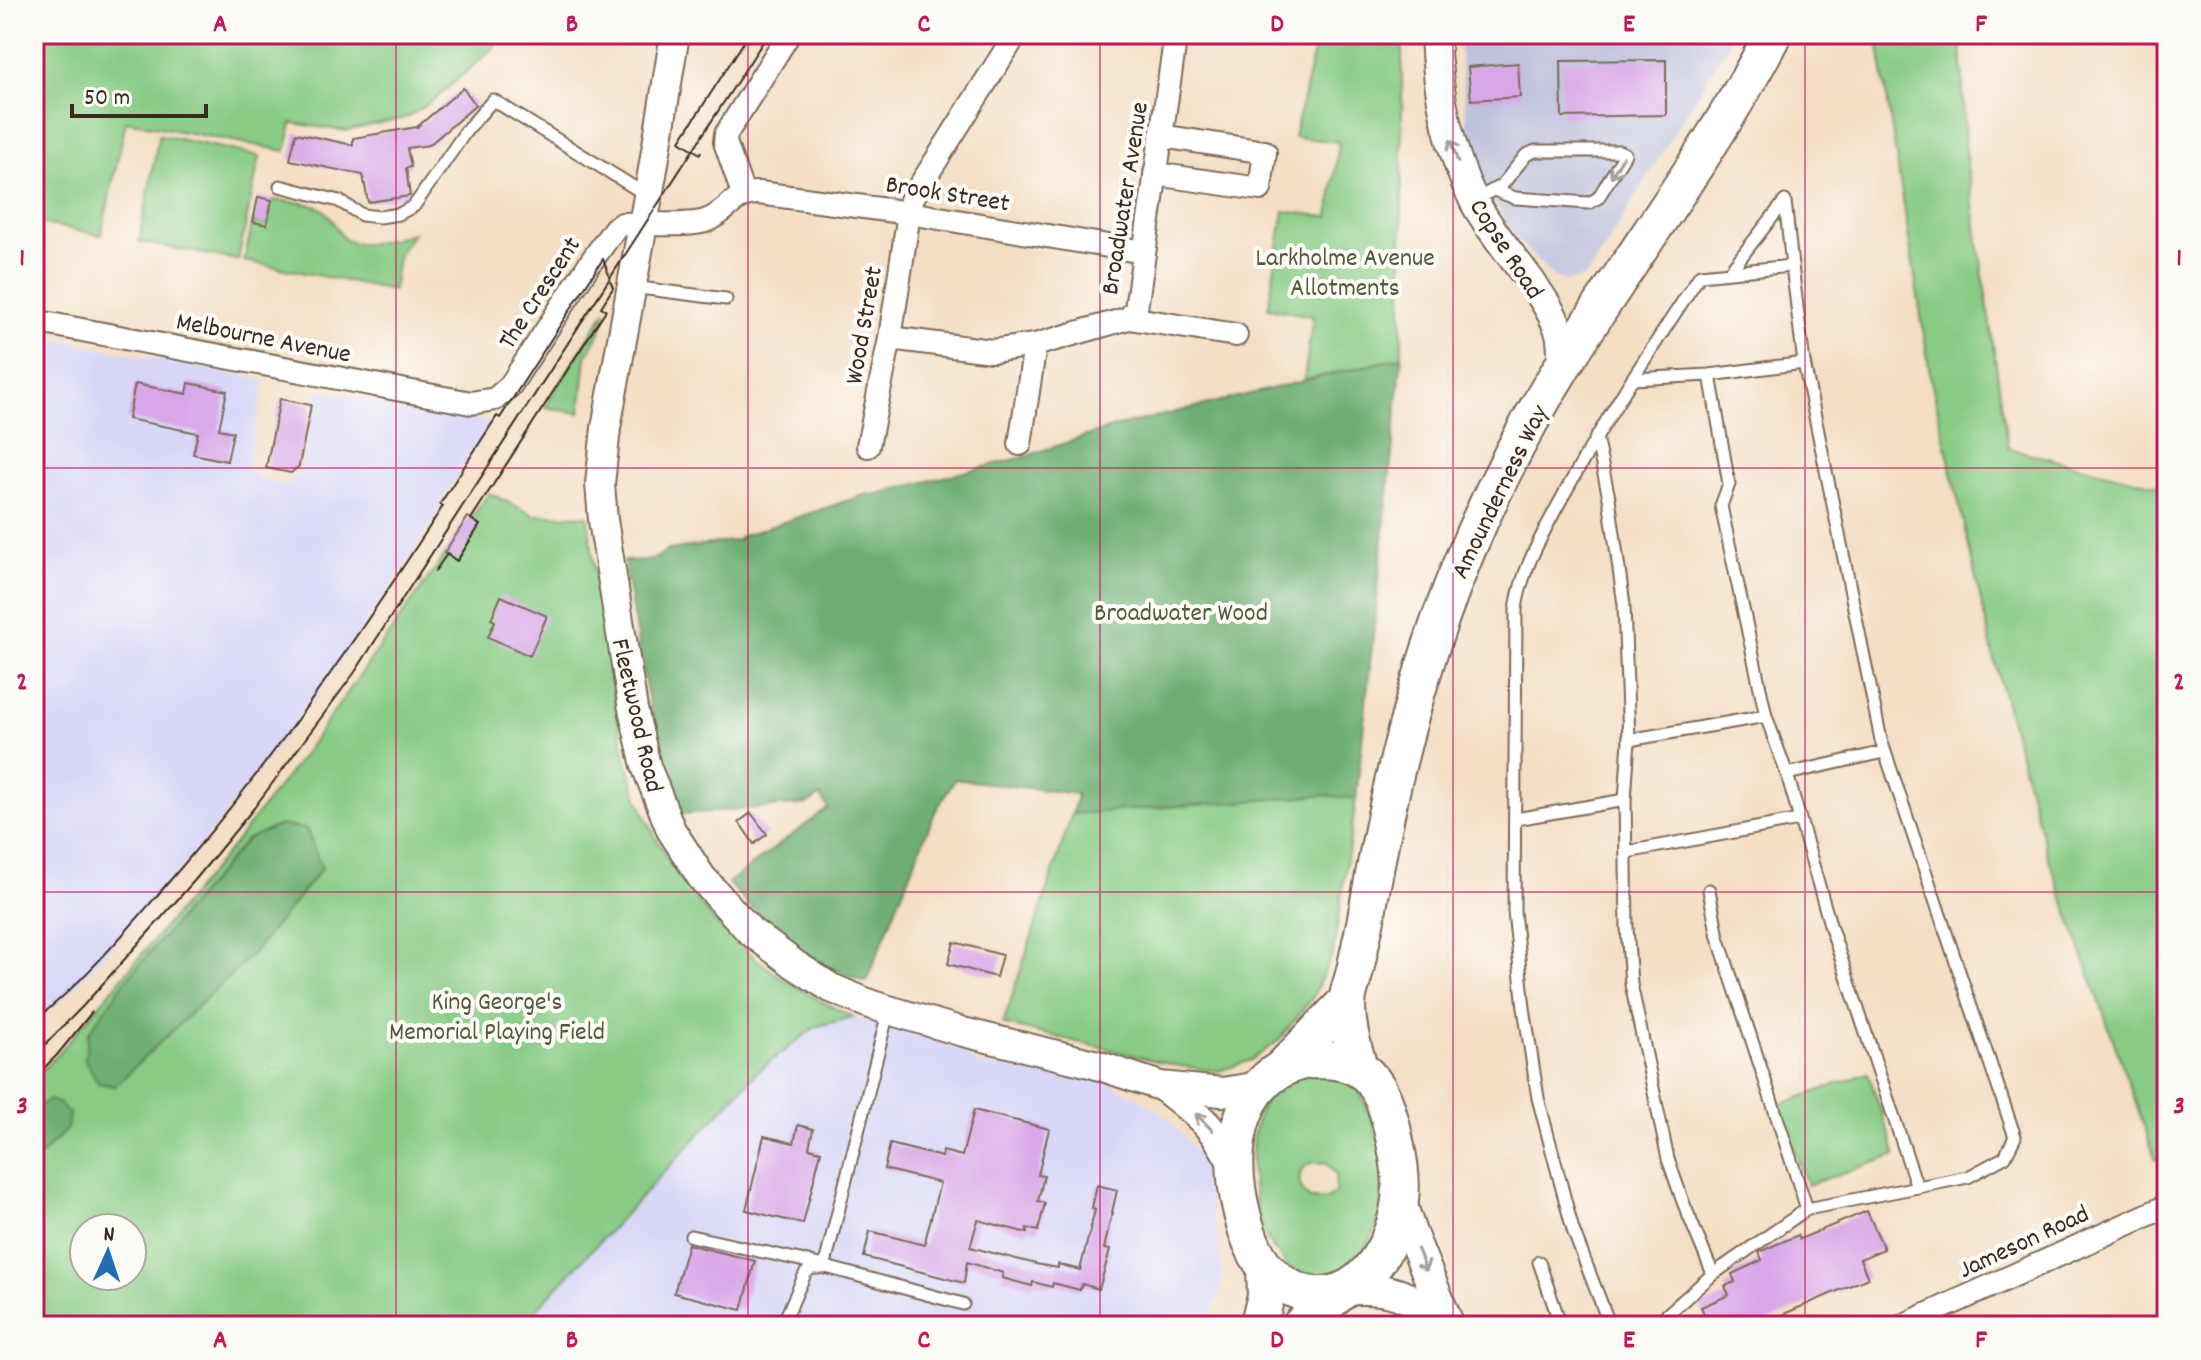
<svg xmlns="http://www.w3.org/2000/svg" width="2201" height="1360" viewBox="0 0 2201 1360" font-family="Dekko,sans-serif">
  <rect width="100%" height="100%" fill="#fdfcf7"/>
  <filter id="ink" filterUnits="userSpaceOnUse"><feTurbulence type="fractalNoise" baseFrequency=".0125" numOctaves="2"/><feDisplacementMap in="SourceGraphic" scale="16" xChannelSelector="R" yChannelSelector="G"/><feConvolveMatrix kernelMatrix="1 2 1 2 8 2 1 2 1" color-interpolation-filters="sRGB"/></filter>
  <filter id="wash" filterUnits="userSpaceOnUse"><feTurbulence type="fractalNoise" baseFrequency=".006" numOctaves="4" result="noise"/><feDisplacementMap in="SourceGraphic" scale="32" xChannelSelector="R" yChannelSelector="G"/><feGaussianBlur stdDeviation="1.8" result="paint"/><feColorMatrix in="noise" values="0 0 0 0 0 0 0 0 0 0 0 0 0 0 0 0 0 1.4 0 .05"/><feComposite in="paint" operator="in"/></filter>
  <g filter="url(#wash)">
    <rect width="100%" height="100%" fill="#f4dec4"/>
    <!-- built -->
    <g fill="#d8d7f8">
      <path d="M 34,335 L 265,380 L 248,465 L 252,471 L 263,479 L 286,486 L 301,470 L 317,390 L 493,423 L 440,503 L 443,506 L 408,560 L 324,685 L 284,737 L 199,848 L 121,936 L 70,993 L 34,1021 Z"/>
      <path d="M 853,1017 L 925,1035 L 974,1057 L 973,1063 L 988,1067 L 989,1061 L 1029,1063 L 1103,1081 L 1146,1102 L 1168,1118 L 1196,1152 L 1204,1172 L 1223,1270 L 1221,1289 L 1207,1326 L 521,1326 L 757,1072 L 815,1027 Z"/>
    </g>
    <!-- industrial -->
    <path fill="#bfc2dd" d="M 1458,34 L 1734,34 L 1597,261 L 1588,274 L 1577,280 L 1566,281 L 1553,277 L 1515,237 L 1471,164 Z"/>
    <!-- green -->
    <g fill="#87cb84" stroke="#617a51" stroke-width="2" fill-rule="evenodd">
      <path d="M 34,34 L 496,34 L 494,48 L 436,98 L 408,117 L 346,131 L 292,123 L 286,151 L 126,121 L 101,235 L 34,222 Z"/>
      <path d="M 1318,34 L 1402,34 L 1402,357 L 1304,380 L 1313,316 L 1268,308 L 1284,211 L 1329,217 L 1339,142 L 1294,137 Z"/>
      <path d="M 1877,34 L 1961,34 L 1965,151 L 2008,448 L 2167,488 L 2167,1156 L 2156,1160 L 2047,854 L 1995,663 L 1931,380 Z"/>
      <path d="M 159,135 L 260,156 L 238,260 L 139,242 Z"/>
      <path d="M 272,200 C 288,202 307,201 322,209 C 334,216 335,231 345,239 C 360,251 396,238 413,233 L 398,256 L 393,290 L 244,261 L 253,222 L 267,225 Z"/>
      <path d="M 606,310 L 600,332 L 586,357 L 580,413 L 545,407 Z"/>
      <path d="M 489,493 L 534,515 L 588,516 C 594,570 602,624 611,678 C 619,726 627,776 647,820 C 693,916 758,973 853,1017 L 815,1027 L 757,1072 L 521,1326 L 34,1326 L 34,1162 L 67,1129 L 48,1100 L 34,1111 L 34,1078 L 57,1055 L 231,848 L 304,754 ZM 247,839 L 321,869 L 252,954 L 114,1086 L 122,985 ZM 84,1228 L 132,1228 L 132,1276 L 84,1276 Z"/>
      <path d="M 1327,795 L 1356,799 L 1333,953 L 1311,1000 L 1278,1041 L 1251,1060 L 1219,1071 L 1178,1066 L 1003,1024 L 1072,814 Z"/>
      <path d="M 1310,1071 L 1356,1085 C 1371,1113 1383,1145 1385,1178 C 1389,1224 1348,1301 1293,1271 C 1287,1268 1284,1262 1281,1257 C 1276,1251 1269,1245 1266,1238 C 1251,1203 1244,1134 1265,1101 C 1273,1088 1297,1079 1310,1071 ZM 1313,1162 L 1327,1163 L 1336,1175 L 1335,1193 L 1326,1199 L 1310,1199 C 1296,1188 1295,1169 1313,1162 Z"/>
      <path d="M 1868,1073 L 1896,1155 L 1807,1185 L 1779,1105 Z"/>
    </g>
    <!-- forest -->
    <g fill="#6daf72" stroke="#546c48" stroke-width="2">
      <path d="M 1402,357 L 1356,799 L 1327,795 L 1072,814 L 1077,794 L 955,779 L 934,814 L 866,982 L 822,965 L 772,929 L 728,883 L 828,808 L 820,796 L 808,804 L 683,814 C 649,735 639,646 624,561 L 652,560 L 669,550 L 739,540 L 739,537 L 867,494 L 873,495 L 1020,458 L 1114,427 Z"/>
      <path d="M 280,825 L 306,829 L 322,868 L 252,954 L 115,1086 L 98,1083 L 85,1060 L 88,1033 L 122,985 L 247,839 Z"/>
      <path d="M 48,1100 L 59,1103 L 69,1113 L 67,1129 L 34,1162 L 34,1111 Z"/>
    </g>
    <g id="blocks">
      <!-- building -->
      <g fill="#d9a6e8">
        <path d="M 1666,60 L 1666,115 L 1562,117 L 1561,61 Z"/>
        <path d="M 1518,63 L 1520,97 L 1471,100 L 1468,67 Z"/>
        <path d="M 463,88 L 476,105 L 429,145 L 407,148 L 411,167 L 406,168 L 410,196 L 368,202 L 363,175 L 290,160 L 296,133 L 353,145 L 353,138 L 417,127 Z"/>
        <path d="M 258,197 L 272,200 L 267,225 L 253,222 Z"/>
        <path d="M 189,383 L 227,391 L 219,429 L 233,432 L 227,461 L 193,454 L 198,433 L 128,419 L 135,384 L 187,394 Z"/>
        <path d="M 280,399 L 311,405 L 299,466 L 291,473 L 266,468 Z"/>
        <path d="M 468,517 L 480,525 L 457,561 L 444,553 Z"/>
        <path d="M 501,596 L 547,616 L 530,656 L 488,637 L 495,621 L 491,619 Z"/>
        <path d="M 751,813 L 767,834 L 754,844 L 739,822 Z"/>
        <path d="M 954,942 L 1002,955 L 996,977 L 948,964 Z"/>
        <path d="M 974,1110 L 1049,1129 L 1038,1175 L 1044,1176 L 1038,1201 L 1045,1203 L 1038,1231 L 1027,1228 L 1027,1233 L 978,1220 L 970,1247 L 1036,1264 L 1058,1268 L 1058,1264 L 1080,1270 L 1095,1210 L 1092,1208 L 1097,1185 L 1117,1190 L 1104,1249 L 1110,1250 L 1099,1289 L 1082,1284 L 1080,1290 L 1053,1283 L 1052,1287 L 1033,1282 L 1032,1286 L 1002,1278 L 1003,1273 L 967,1262 L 964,1283 L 864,1257 L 870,1231 L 924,1245 L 940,1183 L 884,1169 L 890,1144 L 942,1157 L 943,1151 L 962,1156 Z"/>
        <path d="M 798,1125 L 813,1129 L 809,1148 L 821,1151 L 803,1224 L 746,1210 L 764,1136 L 794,1143 Z"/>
        <path d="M 1867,1211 L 1884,1249 L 1860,1259 L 1868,1278 L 1756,1326 L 1709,1326 L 1701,1307 L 1729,1295 L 1725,1286 L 1735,1282 L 1732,1274 L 1762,1260 L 1759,1252 L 1798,1235 L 1800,1239 Z"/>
        <path d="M 688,1244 L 755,1261 L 742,1310 L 674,1293 Z"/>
      </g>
    </g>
  </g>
  <g filter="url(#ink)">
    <use href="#blocks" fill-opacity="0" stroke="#7c6958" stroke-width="2"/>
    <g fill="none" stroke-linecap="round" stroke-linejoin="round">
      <defs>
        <g id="service">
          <path d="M 280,186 L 339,201 L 362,215 L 380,217 L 399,214 L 414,206 L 466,131 L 493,100 L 648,196"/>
          <path d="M 1475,200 L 1502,185 L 1526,155 L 1535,151 L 1619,151 L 1625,154 L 1598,198 L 1589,203 L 1515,198 L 1494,190"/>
          <path d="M 1730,271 L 1785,201 L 1792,266"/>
          <path d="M 632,287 L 726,299"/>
          <path d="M 1710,375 L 1729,484 L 1721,506 L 1766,716 L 1787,774 L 1831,928 L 1917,1187"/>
          <path d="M 1632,379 L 1700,275 L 1792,266 L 1804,363"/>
          <path d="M 1596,437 L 1609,498 L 1624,605 L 1629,740 L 1625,800 L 1627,927 L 1631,984 L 1668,1159 L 1683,1202 L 1713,1274"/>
          <path d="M 1629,740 L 1766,716"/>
          <path d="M 1787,774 L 1884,752"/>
          <path d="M 1516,819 L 1625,800"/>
          <path d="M 1627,852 L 1799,820"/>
          <path d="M 1709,890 L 1718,937 L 1807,1209"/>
          <path d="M 691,1236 L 800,1260 L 963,1304"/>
          <path d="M 1539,1262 L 1561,1326"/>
          <path d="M 824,1268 L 888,1012"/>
          <path d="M 782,1326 L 805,1274 L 811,1268 L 819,1268"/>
          <path d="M 1610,1326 L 1573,1230 L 1538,1098 L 1524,1008 L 1514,911 L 1516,609 C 1521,572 1540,539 1557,507 C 1581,463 1606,421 1632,379 L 1710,375 L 1804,363 L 1881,740 L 2015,1137 L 2005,1157 L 1968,1177 L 1807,1209 L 1713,1274 L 1654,1326"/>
        </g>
        <g id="minor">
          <path d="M 1155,174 L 1260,189 L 1265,152 L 1161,136"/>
          <path d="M 743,194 L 725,142 L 726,134 L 789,34"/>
          <path d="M 1129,318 L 1236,335"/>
          <path d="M 34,321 L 471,403 L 495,399 L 510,386 L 588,266 L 615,228 L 622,224 C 645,223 685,227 705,221 C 727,214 734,192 759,193 L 909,213 L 1144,252"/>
          <path d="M 890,338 L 992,351 L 1035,345 L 1129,318 L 1136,309 L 1176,34"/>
          <path d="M 1020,444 L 1035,345"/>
          <path d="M 868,446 L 890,338 L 911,200 L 1016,34"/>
          <path d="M 1902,1326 L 2167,1206"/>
        </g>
        <g id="tertiary">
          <path d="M 675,34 L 653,169 L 606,428 L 600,484 L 603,520 L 633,709 L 646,766 L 671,830 L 702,878 L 750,931 L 794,964 L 831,988 L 872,1005 L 963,1032 L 1094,1064 L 1160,1086 L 1222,1092 L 1260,1086"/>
          <path d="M 1435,34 C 1437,92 1448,148 1474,201 C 1497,245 1543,287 1559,330 C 1563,342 1562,355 1562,367"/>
          <path d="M 1163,1087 C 1199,1116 1215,1126 1235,1169"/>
        </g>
        <g id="secondary">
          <path d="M 1400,1199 L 1411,1233 L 1449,1326"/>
          <path d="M 1344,1290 C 1391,1285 1407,1296 1446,1321"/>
        </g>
        <g id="trunk">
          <path d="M 1308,1060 C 1326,1060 1346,1060 1361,1070 C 1380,1083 1387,1107 1392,1128 C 1397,1151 1403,1175 1400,1200 C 1394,1251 1352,1316 1293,1289 C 1258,1273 1246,1235 1239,1200 C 1228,1142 1241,1072 1308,1060 Z"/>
          <path d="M 1283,1067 L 1347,1001"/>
          <path d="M 1360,1070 C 1353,1048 1347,1028 1347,1005 C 1347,993 1353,981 1355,970 C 1362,940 1368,910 1373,880 C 1408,689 1459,533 1562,367 C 1631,255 1713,151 1773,34"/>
          <path d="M 1258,1326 L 1266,1297 L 1265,1269"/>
          <path d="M 1300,1326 L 1341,1292"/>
        </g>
      </defs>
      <!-- service casing -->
      <use href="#service" stroke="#7c6958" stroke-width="15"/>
      <!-- minor casing -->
      <use href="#minor" stroke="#7c6958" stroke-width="26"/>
      <!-- tertiary casing -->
      <use href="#tertiary" stroke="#7c6958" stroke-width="32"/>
      <!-- secondary casing -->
      <use href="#secondary" stroke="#7c6958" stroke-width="34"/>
      <!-- trunk casing -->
      <use href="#trunk" stroke="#7c6958" stroke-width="40"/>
      <!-- service -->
      <use href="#service" stroke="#fff" stroke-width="11"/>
      <!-- minor -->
      <use href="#minor" stroke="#fff" stroke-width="22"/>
      <!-- tertiary -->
      <use href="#tertiary" stroke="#fff" stroke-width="28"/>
      <!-- secondary -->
      <use href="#secondary" stroke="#fff" stroke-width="30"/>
      <!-- trunk -->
      <use href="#trunk" stroke="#fff" stroke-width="36"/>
      <!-- tram -->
      <g stroke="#3b2a1e" stroke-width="2">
        <path d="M 701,152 L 700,154 L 680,141 L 749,34"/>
        <path d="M 435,571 L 447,554 L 457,561 L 480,525 L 471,519 L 606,310 L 601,307 L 613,288 L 603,259"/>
        <path d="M 34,1021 C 82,983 121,937 161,891 C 266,771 356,640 443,506 L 440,504 L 497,416 L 500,418 L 603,259"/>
        <path d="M 34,1056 L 83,1006 L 195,880 L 254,808 L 355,672 L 768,34"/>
        <path d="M 34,1078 L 57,1055 L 92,1012"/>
      </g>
    </g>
    <!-- one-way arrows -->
    <defs><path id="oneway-shaft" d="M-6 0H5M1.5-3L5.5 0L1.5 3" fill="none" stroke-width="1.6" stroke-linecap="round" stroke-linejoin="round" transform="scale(2)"/></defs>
    <g stroke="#a79f9a">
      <use href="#oneway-shaft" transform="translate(1454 151) rotate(-109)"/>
      <use href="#oneway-shaft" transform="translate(1617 167) rotate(121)"/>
      <use href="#oneway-shaft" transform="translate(1204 1122) rotate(-135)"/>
      <use href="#oneway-shaft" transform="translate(1422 1260) rotate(68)"/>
    </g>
  </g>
  <!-- grid -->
  <path fill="none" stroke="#c2185b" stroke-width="2" stroke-opacity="0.55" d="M 396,34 L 396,1326M 748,34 L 748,1326M 1100,34 L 1100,1326M 1453,34 L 1453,1326M 1805,34 L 1805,1326M 34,468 L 2167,468M 34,892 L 2167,892"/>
  <g text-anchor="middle" stroke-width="8" stroke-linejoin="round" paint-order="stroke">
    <!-- street labels -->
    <g font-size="26" fill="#3b2a1e" stroke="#fdfcf7">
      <text transform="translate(948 192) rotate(9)" y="9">Brook Street</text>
      <text transform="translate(1123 198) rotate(-81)" y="9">Broadwater Avenue</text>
      <text transform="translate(1508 248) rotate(57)" y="9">Copse Road</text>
      <text transform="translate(538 292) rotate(-57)" y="9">The Crescent</text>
      <text transform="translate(862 325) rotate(-80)" y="9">Wood Street</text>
      <text transform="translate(264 336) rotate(11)" y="9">Melbourne Avenue</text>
      <text transform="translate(1498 491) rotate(-64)" y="9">Amounderness Way</text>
      <text transform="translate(639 715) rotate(77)" y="9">Fleetwood Road</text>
      <text transform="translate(2023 1240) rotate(-25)" y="9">Jameson Road</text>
    </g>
    <!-- park labels -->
    <g font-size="26" fill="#525a3d" stroke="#fdfcf7">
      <text x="1345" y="265">Larkholme Avenue<tspan x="1345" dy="30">Allotments</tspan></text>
      <text x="1181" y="620">Broadwater Wood</text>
      <text x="497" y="1009">King George's<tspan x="497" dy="30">Memorial Playing Field</tspan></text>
    </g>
  </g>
  <!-- margin -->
  <rect width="2201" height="1360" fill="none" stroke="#fdfcf7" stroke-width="88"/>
  <!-- north arrow -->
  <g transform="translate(108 1252) rotate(3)"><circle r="38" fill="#fdfcf7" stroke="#afa8a0" stroke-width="2"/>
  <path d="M0-6L14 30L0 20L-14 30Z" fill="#1f6fb2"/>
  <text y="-12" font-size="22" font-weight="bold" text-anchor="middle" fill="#3b2a1e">N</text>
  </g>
  <!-- scale -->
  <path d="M72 104v12h134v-12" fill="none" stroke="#3b2a1e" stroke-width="4"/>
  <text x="84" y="104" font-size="24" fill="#3b2a1e" stroke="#fdfcf7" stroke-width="6" paint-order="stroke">50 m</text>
  <rect x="44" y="44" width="2113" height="1272" fill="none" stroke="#c2185b" stroke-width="3"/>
  <g font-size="26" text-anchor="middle" font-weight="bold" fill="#c2185b">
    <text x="220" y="31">A</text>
    <text x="572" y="31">B</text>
    <text x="924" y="31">C</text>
    <text x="1277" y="31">D</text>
    <text x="1629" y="31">E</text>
    <text x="1981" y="31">F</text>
    <text x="22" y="265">1</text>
    <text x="2179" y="265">1</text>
    <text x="22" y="689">2</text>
    <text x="2179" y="689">2</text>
    <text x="22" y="1113">3</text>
    <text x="2179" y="1113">3</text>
    <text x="220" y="1347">A</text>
    <text x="572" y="1347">B</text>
    <text x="924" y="1347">C</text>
    <text x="1277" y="1347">D</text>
    <text x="1629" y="1347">E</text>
    <text x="1981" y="1347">F</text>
  </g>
</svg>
